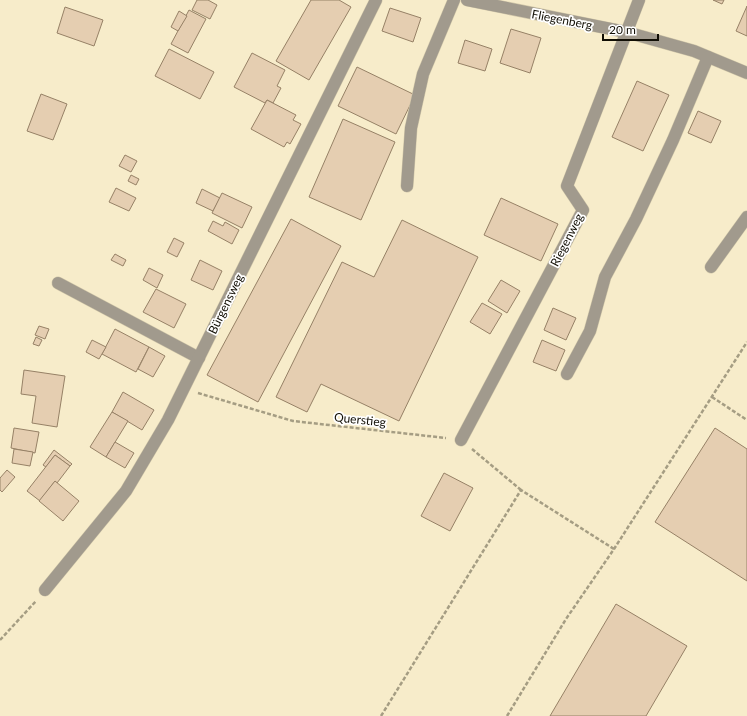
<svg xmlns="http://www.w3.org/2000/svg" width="747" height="716" viewBox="0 0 747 716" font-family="Lato,sans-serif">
  <rect width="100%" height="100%" fill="#f7ecca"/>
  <!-- building -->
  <g fill="#e5ceb1" stroke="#968166">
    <path d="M 197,0 L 208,0 L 217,5 L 210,19 L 192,10 Z"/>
    <path d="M 311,0 L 339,0 L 351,7 L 309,80 L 276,61 Z"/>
    <path d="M 713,0 L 724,0 L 722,4 Z"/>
    <path d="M 747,6 L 747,36 L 736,31 Z"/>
    <path d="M 65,7 L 103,20 L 94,46 L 57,33 Z"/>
    <path d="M 390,8 L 421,18 L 413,42 L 382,31 Z"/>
    <path d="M 189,10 L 206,19 L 188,53 L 171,44 Z"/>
    <path d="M 179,11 L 187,16 L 178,31 L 171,27 Z"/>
    <path d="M 511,29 L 541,38 L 530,73 L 500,63 Z"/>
    <path d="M 465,40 L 492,49 L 485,71 L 458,63 Z"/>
    <path d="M 169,49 L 214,72 L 200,99 L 155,76 Z"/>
    <path d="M 252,53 L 285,70 L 277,86 L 281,88 L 273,103 L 267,100 L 265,103 L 234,87 Z"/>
    <path d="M 357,67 L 415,95 L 396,134 L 338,106 Z"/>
    <path d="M 637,81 L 669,95 L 643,151 L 612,137 Z"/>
    <path d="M 41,94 L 67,104 L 53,140 L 27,131 Z"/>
    <path d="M 267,100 L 296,115 L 293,120 L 301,124 L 290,144 L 287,142 L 284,147 L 251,129 Z"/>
    <path d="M 698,111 L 721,121 L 711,143 L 688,133 Z"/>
    <path d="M 343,119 L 395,142 L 361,220 L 309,197 Z"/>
    <path d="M 125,155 L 137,161 L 131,172 L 119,166 Z"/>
    <path d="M 131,175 L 139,179 L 136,185 L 128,181 Z"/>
    <path d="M 116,188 L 136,198 L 129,211 L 109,202 Z"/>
    <path d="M 202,189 L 220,198 L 213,211 L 196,203 Z"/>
    <path d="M 222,193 L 252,207 L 242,228 L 212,213 Z"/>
    <path d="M 501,198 L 558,224 L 541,261 L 484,235 Z"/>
    <path d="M 291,219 L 341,246 L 258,402 L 207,375 Z"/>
    <path d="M 402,220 L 478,257 L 399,421 L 321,384 L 307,412 L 276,397 L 342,262 L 374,277 Z"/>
    <path d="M 213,221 L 223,226 L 225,222 L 239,230 L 232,244 L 208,231 Z"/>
    <path d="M 174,238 L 184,243 L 177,257 L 167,252 Z"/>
    <path d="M 115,254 L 126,260 L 123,266 L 111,260 Z"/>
    <path d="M 200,260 L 222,271 L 213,290 L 191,280 Z"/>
    <path d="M 149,268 L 163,275 L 157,288 L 143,280 Z"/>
    <path d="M 501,280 L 520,291 L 507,313 L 488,301 Z"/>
    <path d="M 156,289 L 186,304 L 174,328 L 143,312 Z"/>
    <path d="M 482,303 L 502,314 L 490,334 L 470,322 Z"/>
    <path d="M 553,308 L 576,318 L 566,340 L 544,330 Z"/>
    <path d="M 39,326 L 49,329 L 45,339 L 35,335 Z"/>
    <path d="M 115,329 L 149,347 L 136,372 L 102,354 Z"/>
    <path d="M 36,337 L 42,340 L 39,346 L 33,344 Z"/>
    <path d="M 92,340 L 106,347 L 99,359 L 86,352 Z"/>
    <path d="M 542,340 L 565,350 L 556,371 L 533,362 Z"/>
    <path d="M 149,347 L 165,356 L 153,377 L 138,369 Z"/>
    <path d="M 24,370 L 65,376 L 57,427 L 32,423 L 36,396 L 21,394 Z"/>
    <path d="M 123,392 L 154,410 L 142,430 L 112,412 Z"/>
    <path d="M 112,412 L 128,421 L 106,457 L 90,447 Z"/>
    <path d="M 14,428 L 39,432 L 35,453 L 11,448 Z"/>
    <path d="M 715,428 L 747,449 L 747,581 L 655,522 Z"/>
    <path d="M 115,442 L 134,453 L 125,468 L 106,457 Z"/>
    <path d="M 14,449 L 33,452 L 30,466 L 12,463 Z"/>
    <path d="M 54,450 L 72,464 L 70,466 L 55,455 L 46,467 L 43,465 Z"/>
    <path d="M 55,455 L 70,466 L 57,483 L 55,481 L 40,501 L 27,491 Z"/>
    <path d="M 7,470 L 15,477 L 2,492 L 0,490 L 0,478 Z"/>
    <path d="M 444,473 L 473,488 L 450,531 L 421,516 Z"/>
    <path d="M 55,481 L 79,501 L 63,521 L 39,501 Z"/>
    <path d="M 616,604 L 687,646 L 646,716 L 550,716 Z"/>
  </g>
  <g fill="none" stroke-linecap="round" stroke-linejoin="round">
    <defs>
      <g id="minor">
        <path d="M 467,0 L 626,32 L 694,51 L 747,73"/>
        <path d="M 407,186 L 411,128 L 423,74 L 454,0"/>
        <path d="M 711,267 L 747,217"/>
        <path d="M 58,283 L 199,358"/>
        <path d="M 567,374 L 590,331 L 605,277 L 636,219 L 673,140 L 708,57"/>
        <path d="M 461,440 L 583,210 L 567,186 L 639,0"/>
        <path d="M 45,590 L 126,491 L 168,420 L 376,0"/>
      </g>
    </defs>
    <!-- minor casing -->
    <use href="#minor" stroke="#d2c8aa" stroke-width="13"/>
    <!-- path -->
    <g stroke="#a59d83" stroke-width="2.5" stroke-dasharray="4 2" stroke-linecap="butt">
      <path d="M 198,393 L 293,421 L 446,438"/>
      <path d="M 712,397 L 747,420"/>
      <path d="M 472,449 L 521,490"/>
      <path d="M 0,640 L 36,601"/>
      <path d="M 381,716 L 521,490 L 614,549"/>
      <path d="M 507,716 L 566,619 L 614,549 L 747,342"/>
    </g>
    <!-- minor -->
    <use href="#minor" stroke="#a19a8d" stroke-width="12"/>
  </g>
  <g text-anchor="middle" stroke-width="3.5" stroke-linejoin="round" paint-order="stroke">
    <!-- street labels -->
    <g font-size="12" fill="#110e04" stroke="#fff">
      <text transform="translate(562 20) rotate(11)" y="4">Fliegenberg</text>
      <text transform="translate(567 240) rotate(-63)" y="4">Riegenweg</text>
      <text transform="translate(226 304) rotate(-64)" y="4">Bürgensweg</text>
      <text transform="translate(360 420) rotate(6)" y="4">Querstieg</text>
    </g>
  </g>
  <!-- scale -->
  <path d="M603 34v6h55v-6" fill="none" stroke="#110e04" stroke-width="2"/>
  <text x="609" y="34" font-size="12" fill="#110e04" stroke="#ffffff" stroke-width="3" paint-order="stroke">20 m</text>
</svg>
